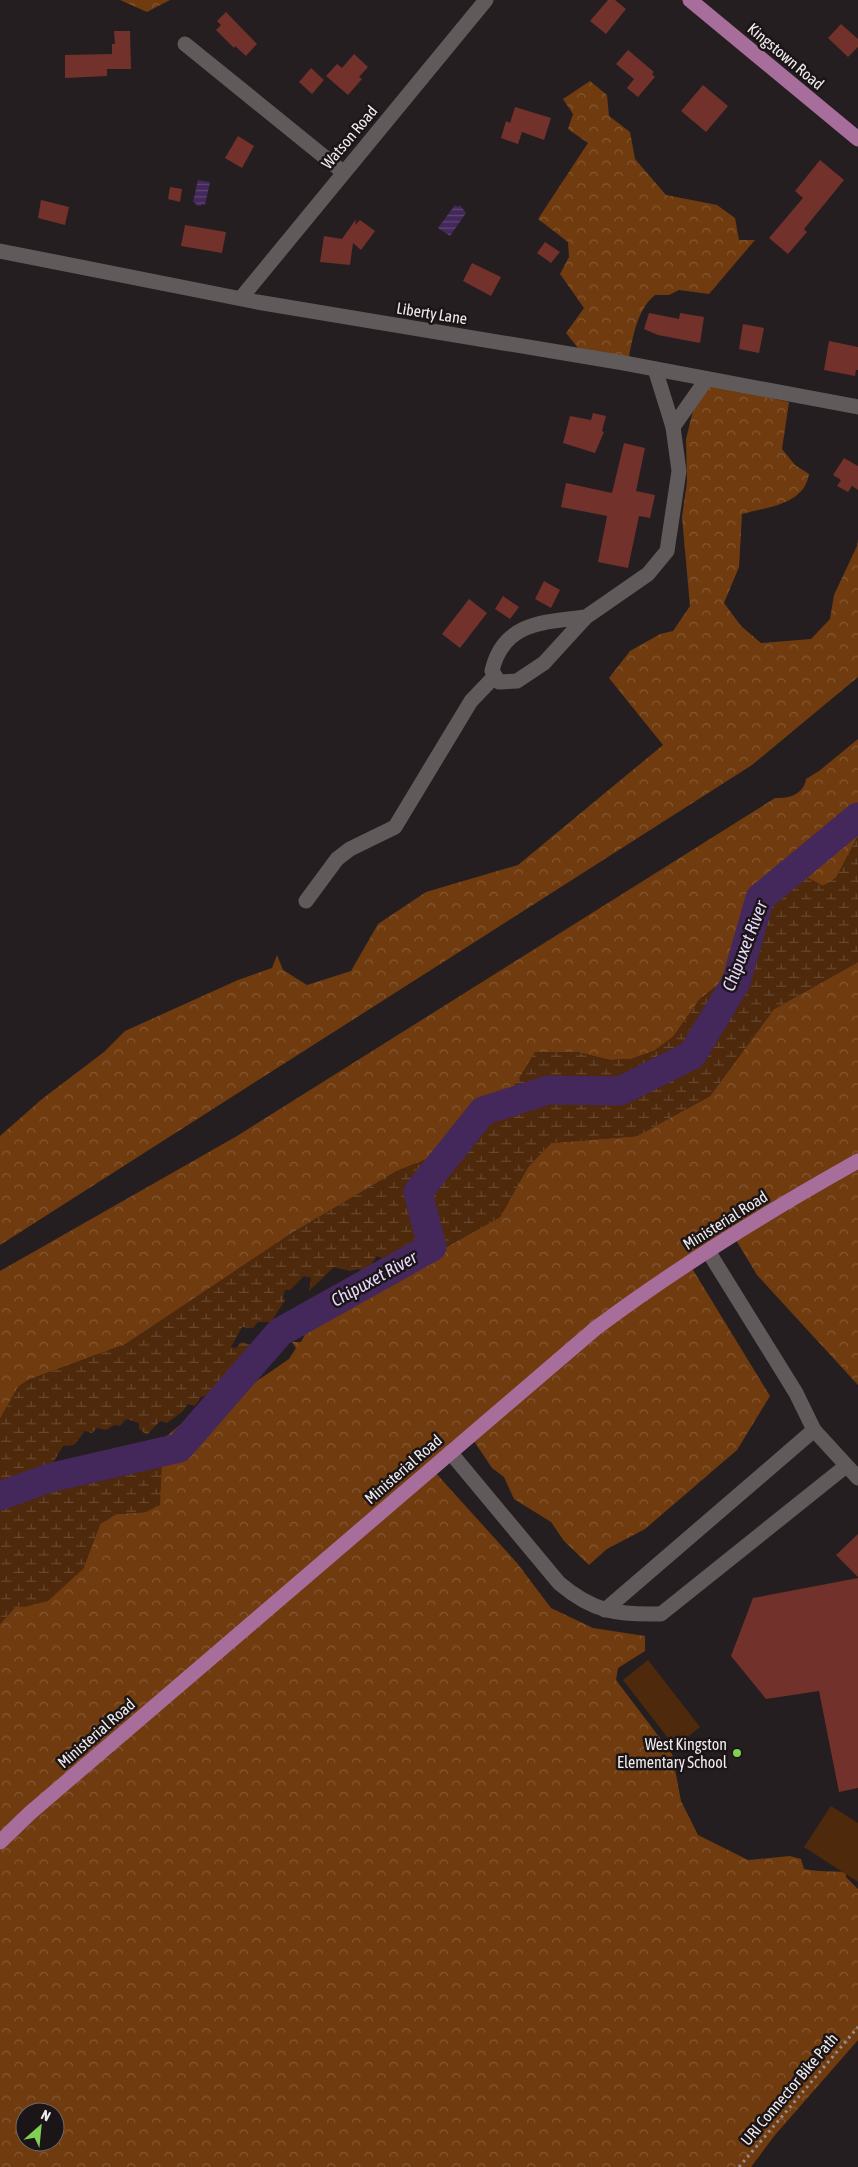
<svg xmlns="http://www.w3.org/2000/svg" width="858" height="2167" viewBox="0 0 858 2167" font-family="'Asap Condensed',sans-serif">
  <defs>
    <pattern id="forest-crowns" width="20" height="18" patternUnits="userSpaceOnUse" patternTransform="scale(1.25)"><rect width="20" height="18" fill="#703b0f"/><path d="M2 6a3 3 0 1 1 6 0M12 15a3 3 0 1 1 6 0" fill="none" stroke="#855832"/></pattern>
    <pattern id="wetland-marsh" width="20" height="14" patternUnits="userSpaceOnUse" patternTransform="scale(1.25)"><rect width="20" height="14" fill="#4e290b"/><path d="M1 5h8M5 5V1M11 12h8M15 12V8" fill="none" stroke="#68482f"/></pattern>
    <pattern id="water-rules" width="6" height="5" patternUnits="userSpaceOnUse" patternTransform="scale(1.25)"><rect width="6" height="5" fill="#44285c"/><path d="M0 2.5h6" fill="none" stroke="#5f4774"/></pattern>
  </defs>
  <rect width="100%" height="100%" fill="#251e20"/>
  <!-- forest -->
  <g fill="url(#forest-crowns)" fill-rule="evenodd">
    <path d="M 120,0 L 170,0 L 147,12 Z"/>
    <path d="M 590,81 L 607,95 L 609,116 L 630,132 L 635,159 L 666,195 L 717,205 L 735,218 L 739,240 L 755,240 L 709,294 L 679,290 L 669,295 L 655,295 C 635,311 632,343 627,367 L 586,358 L 566,333 L 584,308 L 560,274 L 569,257 L 568,242 L 538,219 L 588,143 L 568,129 L 573,114 L 563,99 Z"/>
    <path d="M 700,383 L 789,402 L 782,449 L 795,465 L 809,474 C 804,505 767,507 742,514 L 739,567 L 724,603 L 741,626 L 761,643 L 811,639 L 830,619 L 834,595 L 857,546 L 858,539 L 858,677 L 752,765 L 0,1245 L 0,1136 L 42,1099 L 104,1052 L 125,1031 L 238,980 L 272,968 L 277,955 L 283,970 L 307,985 L 351,971 L 378,924 L 426,892 L 518,865 L 663,745 L 609,678 L 630,651 L 660,634 L 673,631 L 690,606 L 682,517 L 687,482 L 686,439 Z"/>
    <path d="M 858,739 L 858,836 L 836,878 L 823,886 L 787,867 L 763,882 L 762,900 L 733,973 L 700,999 L 673,1037 L 654,1051 L 632,1059 L 610,1060 L 577,1052 L 535,1053 L 507,1098 L 468,1120 L 440,1145 L 432,1157 L 397,1171 L 292,1233 L 126,1344 L 28,1380 L 18,1387 L 0,1419 L 0,1271 L 237,1136 L 775,798 C 789,799 804,794 806,779 L 819,771 Z"/>
    <path d="M 858,962 L 858,1385 L 757,1275 L 733,1235 L 690,1265 L 770,1396 L 737,1450 L 645,1529 L 607,1549 L 589,1565 L 564,1541 L 551,1522 L 514,1499 L 504,1477 L 492,1468 L 470,1435 L 433,1470 L 517,1563 L 551,1608 L 593,1628 L 645,1636 L 645,1651 L 618,1668 L 616,1680 L 672,1754 L 681,1801 L 698,1835 L 748,1860 L 790,1856 L 801,1859 L 804,1869 C 818,1872 832,1871 846,1872 L 846,1877 L 858,1889 L 858,2040 L 775,2135 L 751,2167 L 0,2167 L 0,1624 L 16,1606 L 24,1607 L 83,1569 L 100,1524 L 116,1514 L 146,1512 L 162,1462 L 156,1445 L 181,1424 L 225,1403 L 289,1359 L 296,1348 L 292,1342 L 301,1342 C 306,1333 310,1324 319,1319 C 330,1313 344,1313 352,1303 L 360,1303 L 368,1294 C 385,1295 402,1277 413,1265 L 429,1263 L 441,1250 L 500,1217 L 528,1167 L 551,1143 L 637,1136 L 710,1096 L 774,1009 ZM 25,2112 L 55,2112 L 55,2142 L 25,2142 Z"/>
  </g>
  <!-- wetland -->
  <path fill="url(#wetland-marsh)" d="M 858,836 L 858,962 L 774,1009 L 710,1096 L 637,1136 L 551,1143 L 528,1167 L 500,1217 L 441,1250 L 429,1263 L 413,1265 L 405,1258 L 400,1259 L 396,1264 L 377,1256 L 367,1272 L 358,1269 L 350,1271 L 334,1267 L 309,1291 L 311,1278 L 304,1276 L 290,1290 L 285,1290 L 283,1297 L 285,1300 L 271,1322 L 258,1322 L 253,1328 L 242,1327 L 231,1347 L 236,1348 L 241,1342 L 255,1346 L 253,1350 L 238,1372 L 232,1372 L 211,1394 L 201,1397 L 195,1406 L 188,1404 L 182,1412 L 167,1423 L 160,1421 L 147,1435 L 139,1429 L 139,1423 L 126,1419 L 120,1426 L 114,1425 L 106,1430 L 97,1428 L 92,1433 L 85,1431 L 74,1445 L 63,1446 L 51,1466 L 45,1466 L 35,1479 L 39,1486 L 46,1487 L 119,1454 L 156,1445 L 162,1462 L 160,1505 L 146,1512 L 116,1514 L 100,1524 L 83,1569 L 48,1601 L 24,1607 L 16,1606 L 0,1624 L 0,1419 L 18,1387 L 28,1380 L 126,1344 L 292,1233 L 397,1171 L 432,1157 L 440,1145 L 468,1120 L 507,1098 L 535,1052 L 577,1052 L 610,1060 L 631,1059 L 654,1051 L 673,1037 L 700,999 L 733,973 L 762,900 L 763,882 L 770,871 L 787,867 L 823,886 L 836,878 Z"/>
  <!-- park -->
  <g fill="#4e290b">
    <path d="M 648,1660 L 700,1727 L 675,1747 L 623,1680 Z"/>
    <path d="M 831,1806 L 858,1823 L 858,1882 L 804,1847 Z"/>
  </g>
  <!-- water -->
  <g fill="url(#water-rules)">
    <path d="M 198,180 L 210,182 L 205,205 L 202,204 L 201,206 L 195,205 L 196,203 L 193,202 Z"/>
    <path d="M 455,205 L 458,207 L 460,205 L 466,213 L 450,236 L 438,228 Z"/>
  </g>
  <g fill="none" stroke-linecap="round" stroke-linejoin="round">
    <!-- river -->
    <path stroke="#44285c" stroke-width="29" d="M 0,1496 L 49,1478 L 179,1448 L 280,1332 L 432,1247 L 418,1192 L 483,1111 L 548,1090 L 620,1091 L 692,1055 L 736,982 L 760,898 L 858,817"/>
  </g>
  <!-- building -->
  <g fill="#72312b">
    <path d="M 608,0 L 615,0 L 626,9 L 606,34 L 590,21 Z"/>
    <path d="M 226,12 L 257,44 L 246,56 L 235,46 L 234,48 L 216,30 L 221,25 L 217,21 Z"/>
    <path d="M 841,24 L 858,39 L 858,47 L 848,57 L 828,38 Z"/>
    <path d="M 114,31 L 130,31 L 131,69 L 107,69 L 107,76 L 65,78 L 65,55 L 112,54 L 112,44 L 115,44 Z"/>
    <path d="M 628,50 L 654,72 L 652,74 L 655,77 L 638,97 L 627,88 L 634,79 L 616,64 Z"/>
    <path d="M 354,54 L 368,67 L 359,77 L 362,79 L 348,95 L 326,76 L 337,64 L 342,68 Z"/>
    <path d="M 311,68 L 324,80 L 312,94 L 299,82 Z"/>
    <path d="M 703,85 L 728,106 L 706,132 L 681,111 Z"/>
    <path d="M 515,107 L 551,118 L 544,140 L 522,132 L 518,144 L 501,138 L 506,121 L 510,123 Z"/>
    <path d="M 238,136 L 254,146 L 242,168 L 225,158 Z"/>
    <path d="M 820,160 L 844,180 L 804,229 L 807,232 L 788,254 L 769,238 L 803,198 L 795,191 Z"/>
    <path d="M 170,187 L 182,189 L 180,202 L 168,199 Z"/>
    <path d="M 41,200 L 69,207 L 65,225 L 38,218 Z"/>
    <path d="M 356,219 L 355,225 L 360,220 L 375,231 L 361,250 L 353,243 L 350,265 L 320,262 L 324,236 L 342,239 Z"/>
    <path d="M 185,225 L 226,232 L 222,253 L 181,246 Z"/>
    <path d="M 545,242 L 560,252 L 551,263 L 537,253 Z"/>
    <path d="M 472,263 L 501,277 L 491,296 L 463,281 Z"/>
    <path d="M 649,313 L 679,319 L 680,313 L 704,317 L 700,343 L 658,335 L 644,329 Z"/>
    <path d="M 743,324 L 764,328 L 759,353 L 739,349 Z"/>
    <path d="M 829,341 L 858,347 L 858,370 L 856,370 L 855,376 L 824,370 Z"/>
    <path d="M 593,413 L 606,416 L 602,431 L 604,432 L 595,453 L 563,443 L 570,416 L 591,420 Z"/>
    <path d="M 624,443 L 645,448 L 636,491 L 655,495 L 650,518 L 639,516 L 628,568 L 598,562 L 607,516 L 561,507 L 566,483 L 612,493 Z"/>
    <path d="M 844,458 L 858,466 L 858,490 L 852,486 L 848,492 L 837,486 L 841,480 L 833,475 Z"/>
    <path d="M 544,581 L 560,590 L 551,608 L 535,599 Z"/>
    <path d="M 503,596 L 519,607 L 510,619 L 495,609 Z"/>
    <path d="M 469,599 L 487,613 L 460,648 L 442,634 Z"/>
    <path d="M 858,1534 L 858,1577 L 836,1555 Z"/>
    <path d="M 858,1578 L 858,1788 L 839,1792 L 819,1691 L 766,1699 L 731,1656 L 753,1598 Z"/>
  </g>
  <g fill="none" stroke-linecap="round" stroke-linejoin="round">
    <!-- path -->
    <path stroke="#948e90" stroke-width="3" stroke-dasharray="2.5 4" stroke-linecap="butt" d="M 739,2167 L 858,2027"/>
    <!-- minor -->
    <g stroke="#615a5b" stroke-width="15">
      <path d="M 185,44 L 343,172"/>
      <path d="M 0,251 L 257,302 L 624,363 L 858,407"/>
      <path d="M 241,298 L 486,0"/>
      <path d="M 655,369 L 673,427 L 706,380"/>
      <path d="M 586,617 C 544,622 503,622 492,671 L 499,682 L 517,681 L 544,663 L 586,617 L 648,574 L 667,551 L 679,471 L 673,427"/>
      <path d="M 306,901 L 337,859 L 350,849 L 395,827 L 471,701 L 495,676"/>
      <path d="M 708,1251 L 796,1393 L 814,1430 L 858,1478"/>
      <path d="M 450,1452 L 559,1583 C 593,1612 617,1615 661,1614 L 846,1466"/>
      <path d="M 605,1610 L 814,1430"/>
    </g>
    <!-- major -->
    <g stroke="#a76d9b" stroke-width="15">
      <path d="M 690,0 L 858,139"/>
      <path d="M 0,1842 L 30,1813 L 596,1328 C 679,1266 767,1212 858,1161"/>
    </g>
  </g>
  <!-- markers -->
  <circle fill="#80d051" stroke="#1b1517" stroke-width="2" cx="737" cy="1753" r="5"/>
  <g text-anchor="middle" stroke-width="5" stroke-linejoin="round" paint-order="stroke">
    <!-- street labels -->
    <g font-size="16" fill="#f0eced" stroke="#1b1517">
      <text transform="translate(786 56) rotate(40)" y="6">Kingstown Road</text>
      <text transform="translate(349 137) rotate(-50)" y="6">Watson Road</text>
      <text transform="translate(432 313) rotate(9)" y="6">Liberty Lane</text>
      <text transform="translate(725 1220) rotate(-32)" y="6">Ministerial Road</text>
      <text transform="translate(403 1469) rotate(-41)" y="6">Ministerial Road</text>
      <text transform="translate(96 1733) rotate(-41)" y="6">Ministerial Road</text>
      <text transform="translate(789 2089) rotate(-50)" y="6">URI Connector Bike Path</text>
    </g>
    <!-- poi labels -->
    <g font-size="16" fill="#f0eced" stroke="#1b1517" text-anchor="end">
      <text x="727" y="1750">West Kingston<tspan x="727" dy="18">Elementary School</tspan></text>
    </g>
    <!-- water labels -->
    <g font-size="18" font-style="italic" fill="#e7d7f9" stroke="#1b1517">
      <text transform="translate(745 946) rotate(-69)" y="6">Chipuxet River</text>
      <text transform="translate(374 1279) rotate(-29)" y="6">Chipuxet River</text>
    </g>
  </g>
  <!-- north arrow -->
  <g transform="translate(40 2127) rotate(27)"><circle r="24" fill="#1b1517" stroke="#706b6d"/>
  <path d="M0-4L9 19L0 12L-9 19Z" fill="#80d051"/>
  <text y="-8" font-size="14" font-weight="bold" text-anchor="middle" fill="#f0eced">N</text>
  </g>
</svg>
